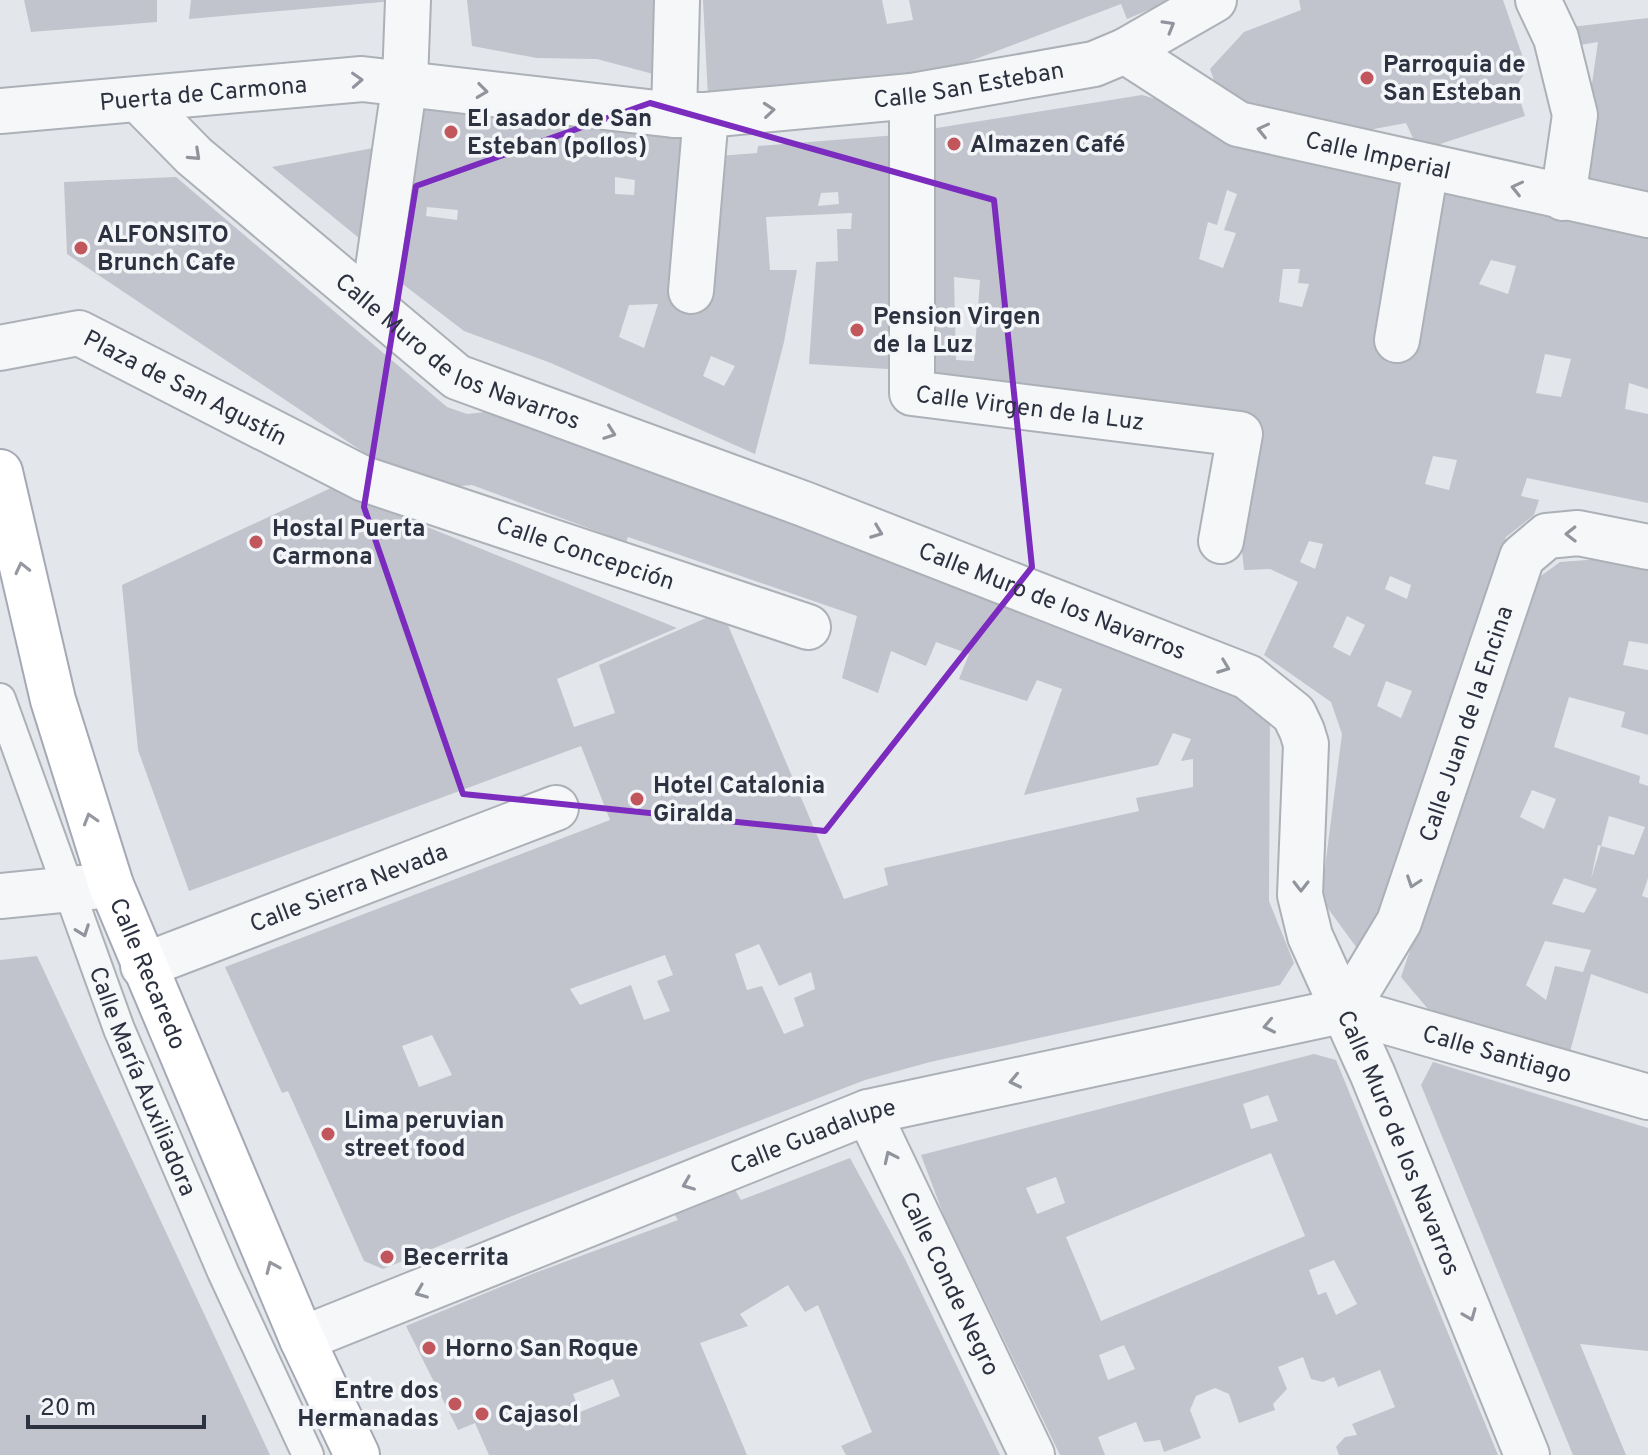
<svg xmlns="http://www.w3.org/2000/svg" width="1648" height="1455" viewBox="0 0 1648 1455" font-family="Overpass,sans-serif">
  <rect width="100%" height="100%" fill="#e3e6ea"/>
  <!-- building -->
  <g fill="#c1c4cc" fill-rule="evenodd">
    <path d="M 24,0 L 157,0 L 157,22 L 31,32 Z"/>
    <path d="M 191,0 L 405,0 L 189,19 Z"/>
    <path d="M 467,0 L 665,0 L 657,75 L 597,59 L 537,58 L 472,46 Z"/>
    <path d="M 703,0 L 882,0 L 887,24 L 913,20 L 909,0 L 1172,0 L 1127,19 L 1121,4 L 944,71 L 708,97 Z"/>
    <path d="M 1299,0 L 1503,0 L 1527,69 L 1516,87 L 1525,116 L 1419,151 L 1406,123 L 1331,137 L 1319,118 L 1296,131 L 1224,108 L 1210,69 L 1244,32 L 1301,10 Z"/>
    <path d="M 1648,18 L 1648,209 L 1577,187 L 1598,42 L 1580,45 L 1571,27 Z"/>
    <path d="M 1142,95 L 1437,180 L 1648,231 L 1648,389 L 1629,383 L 1625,409 L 1648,414 L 1648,503 L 1527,478 L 1521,496 L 1539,500 L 1534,515 L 1506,537 L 1389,907 L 1362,955 L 1321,899 L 1342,734 L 1331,702 L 1264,655 L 1298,582 L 1270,569 L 1244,570 L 1242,551 L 1235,552 L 1255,423 L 919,379 L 924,130 ZM 1227,190 L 1237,194 L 1224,230 L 1236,233 L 1223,268 L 1199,259 L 1208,222 L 1217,225 ZM 1491,260 L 1516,266 L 1508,294 L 1479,284 ZM 1283,269 L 1300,269 L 1298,283 L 1309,284 L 1302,307 L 1279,302 ZM 954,277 L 980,280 L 974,361 L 956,360 ZM 1545,354 L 1571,359 L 1561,397 L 1536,393 ZM 1433,456 L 1457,460 L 1449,490 L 1425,484 ZM 1309,541 L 1323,544 L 1315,569 L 1300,562 ZM 1390,576 L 1411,585 L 1407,599 L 1385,589 ZM 1347,616 L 1365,625 L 1350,656 L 1333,647 ZM 1386,681 L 1412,691 L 1401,718 L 1377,706 Z"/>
    <path d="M 415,96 L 437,96 L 436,111 L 696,125 L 719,156 L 757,153 L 758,146 L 897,135 L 903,370 L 809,364 L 816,262 L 838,261 L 837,229 L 851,229 L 852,213 L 766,217 L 770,270 L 797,270 L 784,342 L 755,454 L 551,363 L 464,331 L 387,272 ZM 615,177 L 635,180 L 634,195 L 615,194 ZM 838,192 L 839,204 L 818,206 L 821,193 ZM 427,207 L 458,210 L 457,220 L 426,216 ZM 658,304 L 644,348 L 619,337 L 629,305 ZM 711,356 L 735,366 L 724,386 L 703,376 Z"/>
    <path d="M 384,146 L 370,247 L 272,167 Z"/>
    <path d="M 176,177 L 447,407 L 467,414 L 503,410 L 803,519 L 1270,709 L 1269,901 L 1294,963 L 1280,985 L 930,1062 L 865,1080 L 512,1216 L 383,1269 L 364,1261 L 288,1091 L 282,1093 L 225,967 L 610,820 L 581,746 L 189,891 L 138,750 L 122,585 L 331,488 L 677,628 L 557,679 L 574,727 L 615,713 L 599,665 L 722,611 L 844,899 L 888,885 L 884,868 L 1139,811 L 1136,798 L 1193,787 L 1193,759 L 1181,761 L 1191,739 L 1173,733 L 1158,765 L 1024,795 L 1062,689 L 1037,680 L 1027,701 L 959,679 L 969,654 L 936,642 L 926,666 L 891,651 L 878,693 L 842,678 L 857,616 L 628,537 L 626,542 L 472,485 L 438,488 L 393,472 L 67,254 L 64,182 ZM 759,944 L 779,986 L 811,972 L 815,989 L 794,998 L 804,1026 L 784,1034 L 762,986 L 747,990 L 735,954 ZM 665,955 L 673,975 L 657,981 L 670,1011 L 644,1020 L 631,985 L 580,1005 L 570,989 ZM 432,1035 L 452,1075 L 419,1087 L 402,1046 Z"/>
    <path d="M 1615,558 L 1648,566 L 1648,644 L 1629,641 L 1623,665 L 1648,670 L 1648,735 L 1621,727 L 1625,712 L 1569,697 L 1554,747 L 1640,776 L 1639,783 L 1648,786 L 1648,878 L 1642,896 L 1648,898 L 1648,994 L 1591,974 L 1567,1063 L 1496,1032 L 1428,1009 L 1401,977 L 1534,581 L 1560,562 ZM 1532,790 L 1556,799 L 1544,829 L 1520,817 ZM 1609,816 L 1645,827 L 1634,855 L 1601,846 L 1591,879 L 1598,845 L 1601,846 ZM 1564,878 L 1597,889 L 1584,913 L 1552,904 ZM 1545,941 L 1591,950 L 1583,972 L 1555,966 L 1546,1000 L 1526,985 Z"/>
    <path d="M 37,956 L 270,1455 L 0,1455 L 0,960 Z"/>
    <path d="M 1314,1054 L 1336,1060 L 1498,1455 L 1339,1455 L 1336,1447 L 1345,1437 L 1357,1435 L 1352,1424 L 1395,1407 L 1380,1370 L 1338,1387 L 1334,1377 L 1323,1382 L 1311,1379 L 1303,1357 L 1278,1367 L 1287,1389 L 1273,1404 L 1275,1410 L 1239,1423 L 1229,1394 L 1215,1388 L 1196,1396 L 1190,1410 L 1201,1438 L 1164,1452 L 1160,1440 L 1144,1442 L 1136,1422 L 1098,1437 L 1105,1455 L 1060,1455 L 944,1216 L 921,1155 ZM 1268,1095 L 1278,1121 L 1251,1129 L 1243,1104 ZM 1271,1153 L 1305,1236 L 1101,1321 L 1066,1237 ZM 1056,1177 L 1065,1203 L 1037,1214 L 1026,1188 ZM 1334,1260 L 1357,1304 L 1336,1315 L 1326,1292 L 1318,1295 L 1309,1270 ZM 1124,1345 L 1135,1369 L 1108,1380 L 1099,1355 Z"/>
    <path d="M 1433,1062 L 1648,1128 L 1648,1351 L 1580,1344 L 1626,1455 L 1573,1455 L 1421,1085 Z"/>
    <path d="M 850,1158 L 905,1259 L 1000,1455 L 846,1455 L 841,1446 L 872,1432 L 818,1305 L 805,1312 L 788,1285 L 740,1314 L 748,1326 L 700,1343 L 747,1455 L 489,1455 L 475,1423 L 458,1430 L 406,1326 L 532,1274 L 678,1220 L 666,1201 L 728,1178 L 741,1200 ZM 613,1379 L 620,1396 L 580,1412 L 573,1394 Z"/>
  </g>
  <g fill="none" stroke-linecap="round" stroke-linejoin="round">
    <defs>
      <g id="service">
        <path id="s1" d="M 0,699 L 119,1029 L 223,1272 L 308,1455"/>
      </g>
      <g id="pedestrian">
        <path d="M 1538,0 L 1556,38 L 1575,115 L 1563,198"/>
        <path id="s2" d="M 912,96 L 912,393 L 1240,434 L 1221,541"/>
        <path d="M 674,115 L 677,0"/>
        <path d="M 373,303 L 405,81 L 408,0"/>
        <path d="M 1397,340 L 1426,167"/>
      </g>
      <g id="minor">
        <path id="s3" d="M 1125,51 L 1238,124 L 1648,215"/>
        <path id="s4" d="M 139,100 L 194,156 L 457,377 L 804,504 L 1248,677 L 1294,714 L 1302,731 L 1306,744 L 1300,895 L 1310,936 L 1373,1075 L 1527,1455"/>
        <path id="s5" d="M 0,111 L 362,79 L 674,115 L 706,115 L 912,96 L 1094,64 L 1125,51 L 1214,0"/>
        <path d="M 691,291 L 706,115"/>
        <path id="s6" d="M 0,348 L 79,333 L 364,479 L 808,627"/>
        <path d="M 0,896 L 111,885"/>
        <path id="s7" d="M 143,966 L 556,808"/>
        <path id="s8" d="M 1346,1010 L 1399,922 L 1522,557 L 1547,536 L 1578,533 L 1648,547"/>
        <path id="s9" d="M 868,1112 L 1032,1455"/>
        <path id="s10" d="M 302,1339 L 868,1112 L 1346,1010 L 1648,1097"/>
      </g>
      <g id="primary">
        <path id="s11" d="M 0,472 L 53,700 L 111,885 L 302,1339 L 357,1455"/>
      </g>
    </defs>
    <!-- service casing -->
    <use href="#service" stroke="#acb0b7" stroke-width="34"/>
    <!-- pedestrian casing -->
    <use href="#pedestrian" stroke="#acb0b7" stroke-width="48"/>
    <!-- minor casing -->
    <use href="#minor" stroke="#acb0b7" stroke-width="48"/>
    <!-- primary casing -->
    <use href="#primary" stroke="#a4a9b5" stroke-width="48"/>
    <!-- service -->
    <use href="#service" stroke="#f6f7f9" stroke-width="30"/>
    <!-- pedestrian -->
    <use href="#pedestrian" stroke="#f6f7f9" stroke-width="44"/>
    <!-- minor -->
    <use href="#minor" stroke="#f6f7f9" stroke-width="44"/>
    <!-- primary -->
    <use href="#primary" stroke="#fff" stroke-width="44"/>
  </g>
  <!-- one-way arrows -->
  <defs><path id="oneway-chevron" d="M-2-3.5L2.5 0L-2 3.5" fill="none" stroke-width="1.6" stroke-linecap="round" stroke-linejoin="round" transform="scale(2)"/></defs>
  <g stroke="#92949d">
    <use href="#oneway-chevron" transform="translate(1169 26) rotate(-30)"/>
    <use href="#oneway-chevron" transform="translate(357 80) rotate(-3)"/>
    <use href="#oneway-chevron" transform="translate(482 91) rotate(7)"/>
    <use href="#oneway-chevron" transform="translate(769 110) rotate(-5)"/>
    <use href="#oneway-chevron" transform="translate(1263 130) rotate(-167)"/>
    <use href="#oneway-chevron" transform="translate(195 155) rotate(43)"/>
    <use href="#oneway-chevron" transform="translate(1517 188) rotate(-167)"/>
    <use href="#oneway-chevron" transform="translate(610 433) rotate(20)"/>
    <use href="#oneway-chevron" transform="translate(877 532) rotate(21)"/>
    <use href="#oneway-chevron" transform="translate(1571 534) rotate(179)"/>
    <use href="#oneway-chevron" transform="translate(1224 667) rotate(21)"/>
    <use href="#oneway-chevron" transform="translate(1413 882) rotate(109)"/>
    <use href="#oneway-chevron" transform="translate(1301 886) rotate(90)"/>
    <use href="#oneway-chevron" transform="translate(83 931) rotate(70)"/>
    <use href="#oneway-chevron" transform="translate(1269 1026) rotate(168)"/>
    <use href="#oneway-chevron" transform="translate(1015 1081) rotate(168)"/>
    <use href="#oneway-chevron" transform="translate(890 1157) rotate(-115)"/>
    <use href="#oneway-chevron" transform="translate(688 1184) rotate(158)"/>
    <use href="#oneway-chevron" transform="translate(421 1292) rotate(158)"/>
    <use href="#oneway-chevron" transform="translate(1470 1315) rotate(68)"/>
  </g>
  <g stroke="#9698a0">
    <use href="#oneway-chevron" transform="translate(22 568) rotate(-103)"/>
    <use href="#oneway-chevron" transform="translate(90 819) rotate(-107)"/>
    <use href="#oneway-chevron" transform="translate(272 1267) rotate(-113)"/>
  </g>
  <!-- marked area -->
  <path fill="none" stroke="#7b2cbf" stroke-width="6" stroke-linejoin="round" d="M 650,103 L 994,200 L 1032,567 L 825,831 L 463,794 L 364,507 L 416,186 Z"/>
  <!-- markers -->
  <g fill="#c2565d" stroke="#f3f5f8" stroke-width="3">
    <circle cx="1367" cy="78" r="8"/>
    <circle cx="451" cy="132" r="8"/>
    <circle cx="954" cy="144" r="8"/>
    <circle cx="81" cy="248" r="8"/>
    <circle cx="857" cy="330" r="8"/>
    <circle cx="256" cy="542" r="8"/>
    <circle cx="637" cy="799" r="8"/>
    <circle cx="328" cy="1134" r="8"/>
    <circle cx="387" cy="1257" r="8"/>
    <circle cx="429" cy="1348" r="8"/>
    <circle cx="455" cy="1404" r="8"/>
    <circle cx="482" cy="1414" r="8"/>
  </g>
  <g text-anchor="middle" stroke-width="7" stroke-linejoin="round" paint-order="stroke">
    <!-- poi labels -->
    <g font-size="24" font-weight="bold" fill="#2d3241" stroke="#f3f5f8" text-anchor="start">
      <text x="1383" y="72">Parroquia de<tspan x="1383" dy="28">San Esteban</tspan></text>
      <text x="467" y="126">El asador de San<tspan x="467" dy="28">Esteban (pollos)</tspan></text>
      <text x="970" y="152">Almazen Café</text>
      <text x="97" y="242">ALFONSITO<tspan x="97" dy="28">Brunch Cafe</tspan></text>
      <text x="873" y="324">Pension Virgen<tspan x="873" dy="28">de la Luz</tspan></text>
      <text x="272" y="536">Hostal Puerta<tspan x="272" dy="28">Carmona</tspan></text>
      <text x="653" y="793">Hotel Catalonia<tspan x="653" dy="28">Giralda</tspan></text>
      <text x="344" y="1128">Lima peruvian<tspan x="344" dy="28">street food</tspan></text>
      <text x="403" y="1265">Becerrita</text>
      <text x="445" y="1356">Horno San Roque</text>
      <text x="439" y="1398" text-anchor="end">Entre dos<tspan x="439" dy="28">Hermanadas</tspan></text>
      <text x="498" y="1422">Cajasol</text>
    </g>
    <!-- street labels -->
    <g font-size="24" fill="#2d3241" stroke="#f3f5f8">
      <text dy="8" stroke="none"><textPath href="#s5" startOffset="974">Calle San Esteban</textPath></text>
      <text dy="8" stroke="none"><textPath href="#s5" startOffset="204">Puerta de Carmona</textPath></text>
      <text dy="8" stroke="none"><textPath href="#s3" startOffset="278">Calle Imperial</textPath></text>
      <text dy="8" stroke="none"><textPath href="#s4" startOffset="410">Calle Muro de los Navarros</textPath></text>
      <text dy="8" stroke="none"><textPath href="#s6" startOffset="200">Plaza de San Agustín</textPath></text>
      <text dy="8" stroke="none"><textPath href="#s2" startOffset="416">Calle Virgen de la Luz</textPath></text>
      <text dy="8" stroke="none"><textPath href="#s6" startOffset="634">Calle Concepción</textPath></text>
      <text dy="8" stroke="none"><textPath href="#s4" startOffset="1058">Calle Muro de los Navarros</textPath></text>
      <text dy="8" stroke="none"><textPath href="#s8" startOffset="312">Calle Juan de la Encina</textPath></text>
      <text dy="8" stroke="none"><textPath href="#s7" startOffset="220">Calle Sierra Nevada</textPath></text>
      <text dy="8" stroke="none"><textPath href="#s11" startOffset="524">Calle Recaredo</textPath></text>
      <text dy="8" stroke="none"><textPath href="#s10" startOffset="1256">Calle Santiago</textPath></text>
      <text dy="8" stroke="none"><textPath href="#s1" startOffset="408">Calle María Auxiliadora</textPath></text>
      <text dy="8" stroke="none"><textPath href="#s10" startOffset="550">Calle Guadalupe</textPath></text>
      <text dy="8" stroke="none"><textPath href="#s4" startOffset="1778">Calle Muro de los Navarros</textPath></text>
      <text dy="8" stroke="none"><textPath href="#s9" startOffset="190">Calle Conde Negro</textPath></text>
    </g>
  </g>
  <!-- scale -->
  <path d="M28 1415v12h176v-12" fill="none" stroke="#2d3241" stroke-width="4"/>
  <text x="40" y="1415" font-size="24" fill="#2d3241" stroke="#f3f5f8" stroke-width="6" paint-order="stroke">20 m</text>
</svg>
